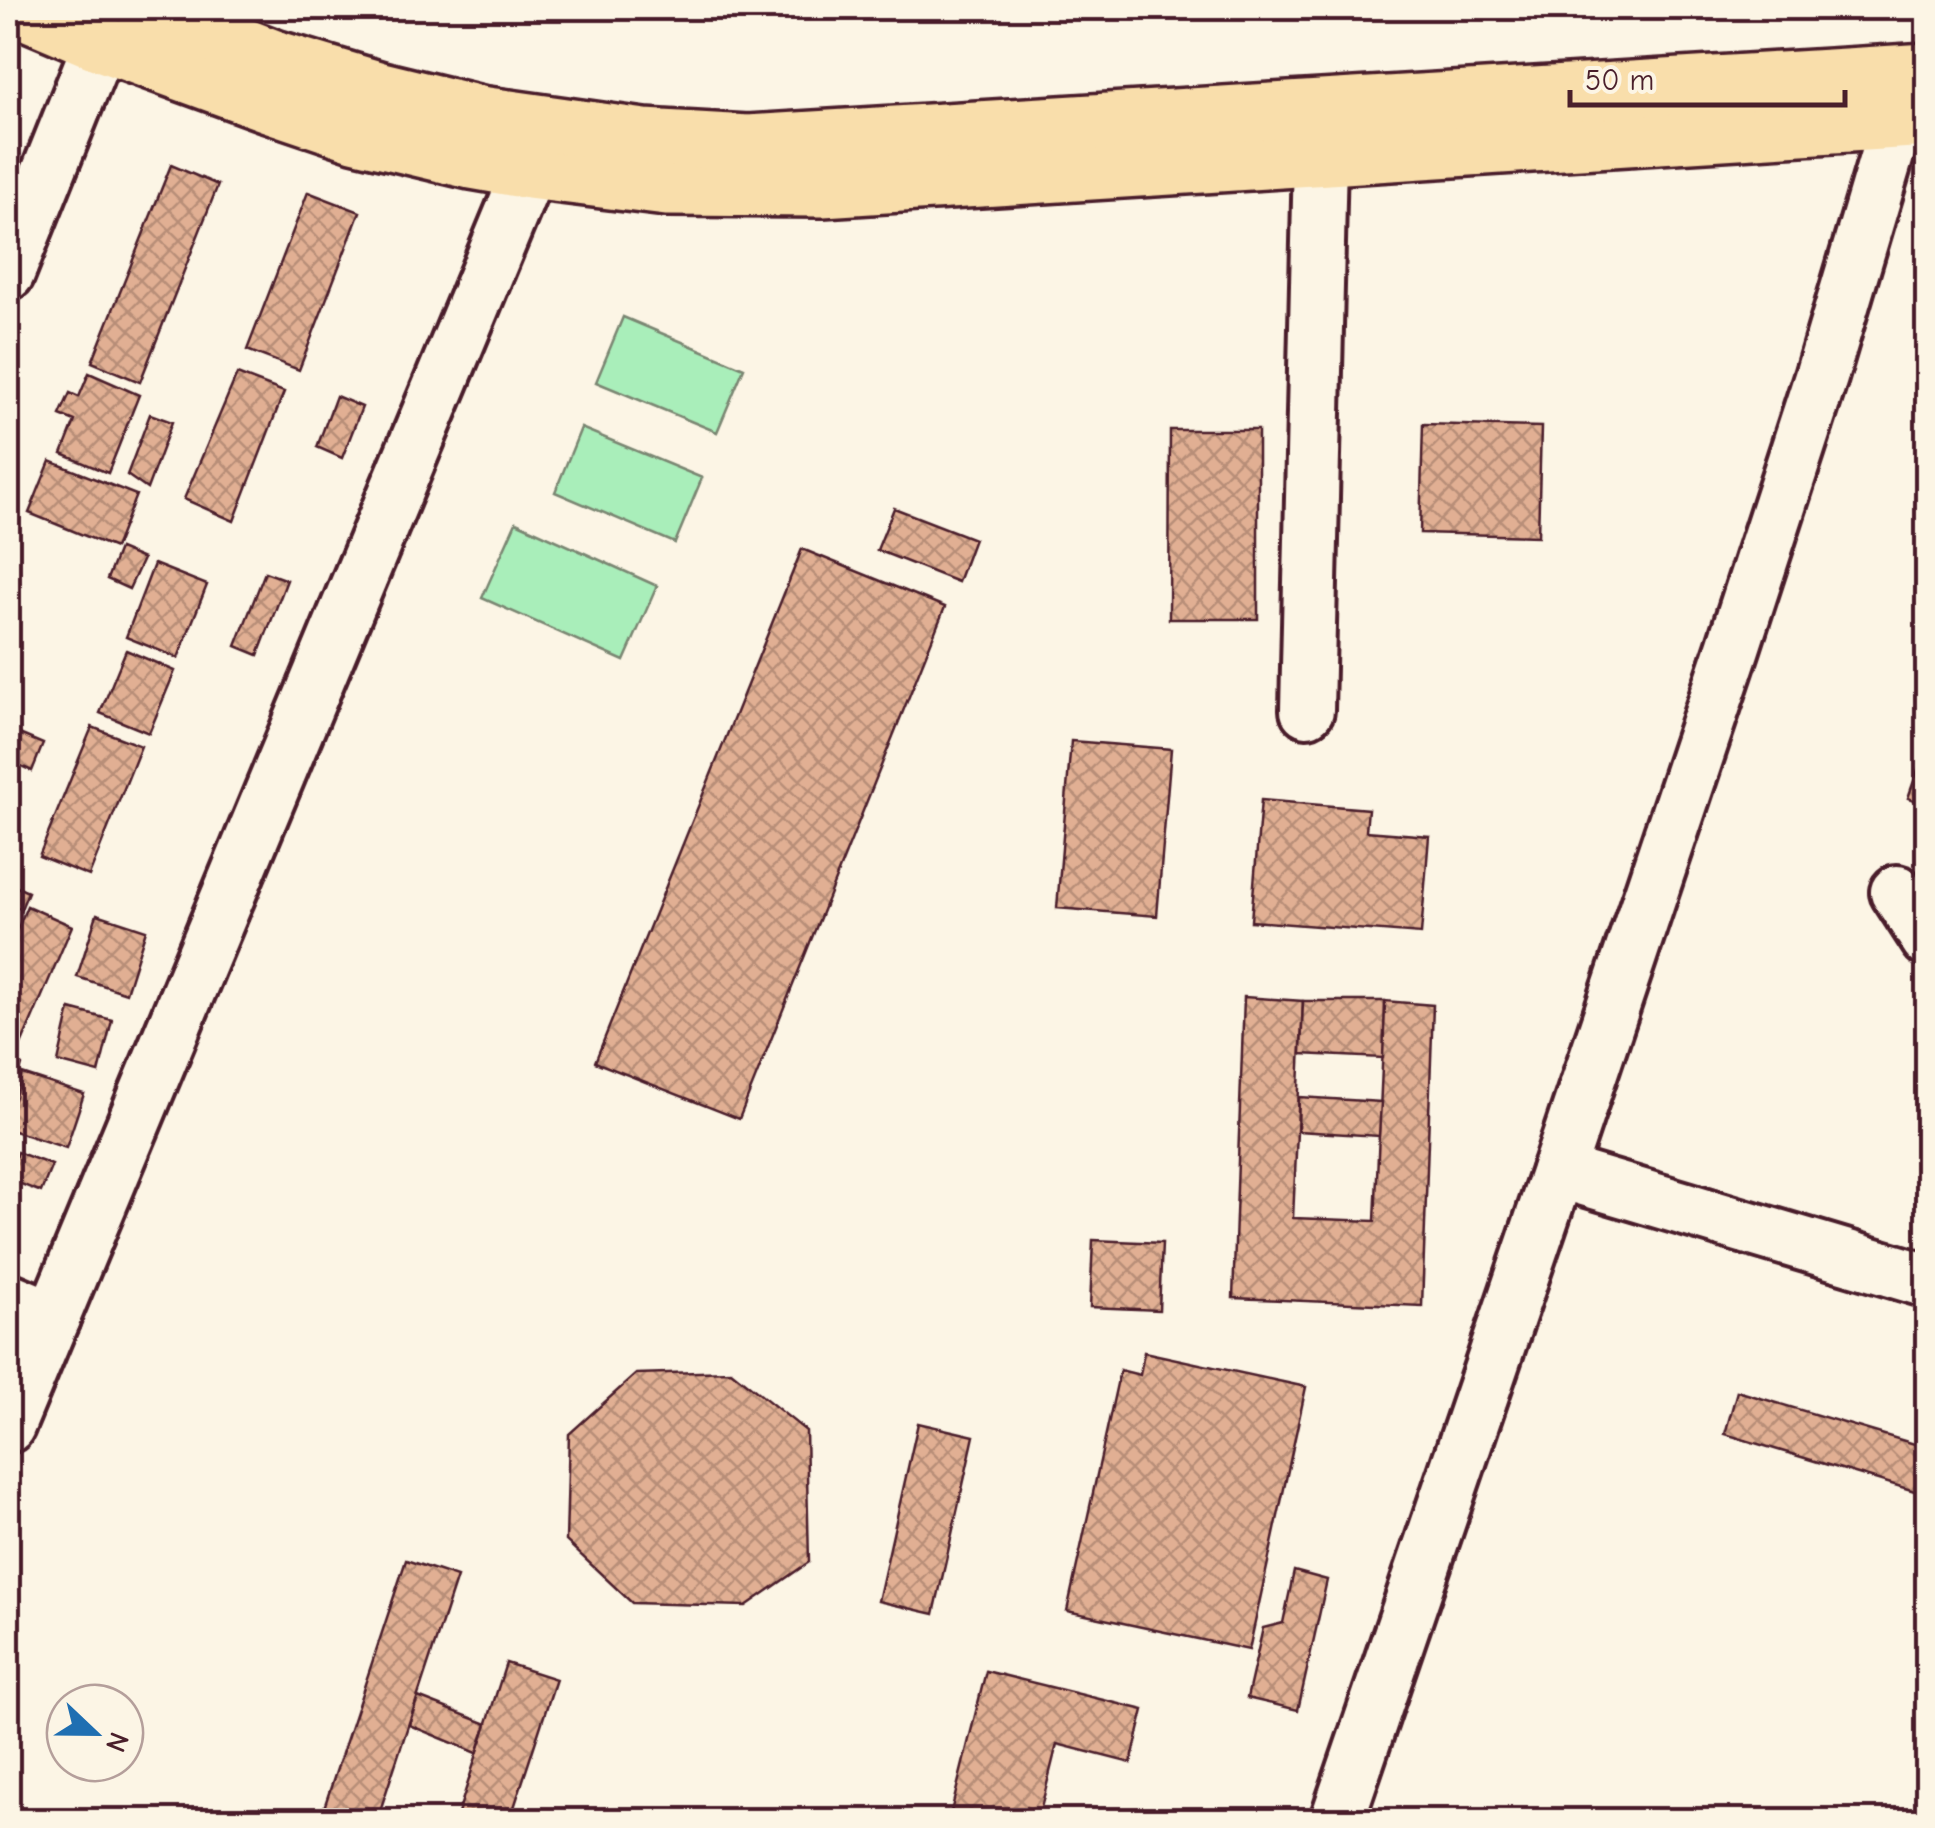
<svg xmlns="http://www.w3.org/2000/svg" width="1935" height="1828" viewBox="0 0 1935 1828" font-family="'Comic Neue',sans-serif">
  <defs>
    <pattern id="building-cross-hatch" width="8" height="8" patternUnits="userSpaceOnUse" patternTransform="scale(2.5)"><rect width="8" height="8" fill="#e1af93"/><path d="M0 0l8 8M0 8l8-8" fill="none" stroke="#b88e78"/></pattern>
  </defs>
  <rect width="100%" height="100%" fill="#fcf5e5"/>
  <filter id="ink" filterUnits="userSpaceOnUse"><feTurbulence type="fractalNoise" baseFrequency=".01" numOctaves="2"/><feDisplacementMap in="SourceGraphic" scale="20" xChannelSelector="R" yChannelSelector="G"/><feConvolveMatrix kernelMatrix="1 2 1 2 8 2 1 2 1" color-interpolation-filters="sRGB"/></filter>
  <g filter="url(#ink)">
    <!-- garden -->
    <g fill="#a9eeba" stroke="#7a8672" stroke-width="2.5">
      <path d="M 623,317 L 744,368 L 717,432 L 596,382 Z"/>
      <path d="M 581,428 L 702,478 L 675,543 L 555,492 Z"/>
      <path d="M 516,522 L 657,586 L 624,661 L 482,598 Z"/>
    </g>
    <!-- building -->
    <g fill="url(#building-cross-hatch)" stroke="#4a1f2b" stroke-width="2.5">
      <path d="M 171,165 L 218,185 L 140,382 L 92,362 Z"/>
      <path d="M 308,192 L 360,212 L 299,370 L 247,350 Z"/>
      <path d="M 89,373 L 139,395 L 108,473 L 62,454 L 75,421 L 60,415 L 70,393 L 79,397 Z"/>
      <path d="M 237,374 L 284,392 L 234,521 L 184,499 Z"/>
      <path d="M 336,396 L 362,407 L 342,458 L 317,447 Z"/>
      <path d="M 150,414 L 172,422 L 147,489 L 127,475 Z"/>
      <path d="M 1423,424 L 1541,427 L 1538,536 L 1420,533 Z"/>
      <path d="M 1170,430 L 1258,430 L 1258,619 L 1169,619 Z"/>
      <path d="M 50,461 L 136,495 L 115,548 L 29,513 Z"/>
      <path d="M 894,508 L 974,539 L 958,582 L 877,550 Z"/>
      <path d="M 119,549 L 143,559 L 129,589 L 107,579 Z"/>
      <path d="M 802,549 L 945,607 L 739,1119 L 595,1062 Z"/>
      <path d="M 154,564 L 207,585 L 178,658 L 126,637 Z"/>
      <path d="M 265,572 L 287,580 L 258,655 L 236,646 Z"/>
      <path d="M 126,650 L 175,671 L 149,733 L 100,713 Z"/>
      <path d="M 92,727 L 141,746 L 89,876 L 39,856 Z"/>
      <path d="M 17,733 L 43,744 L 32,771 L 8,760 L 8,754 Z"/>
      <path d="M 1071,741 L 1171,749 L 1157,916 L 1057,908 Z"/>
      <path d="M 1926,746 L 1928,746 L 1928,805 L 1908,798 Z"/>
      <path d="M 1261,800 L 1368,809 L 1366,831 L 1429,836 L 1421,934 L 1251,921 Z"/>
      <path d="M 8,883 L 28,892 L 21,909 L 8,903 Z"/>
      <path d="M 27,906 L 72,926 L 16,1057 L 8,1053 L 8,952 Z"/>
      <path d="M 97,914 L 146,930 L 126,993 L 77,977 Z"/>
      <path d="M 1244,997 L 1303,1001 L 1293,1218 L 1375,1221 L 1385,1001 L 1433,1005 L 1422,1306 L 1233,1298 Z"/>
      <path d="M 1303,1001 L 1385,1001 L 1383,1058 L 1301,1054 Z"/>
      <path d="M 70,1009 L 112,1020 L 99,1073 L 58,1062 Z"/>
      <path d="M 8,1060 L 22,1065 L 8,1106 Z"/>
      <path d="M 22,1074 L 84,1094 L 66,1148 L 8,1129 L 8,1119 Z"/>
      <path d="M 1299,1097 L 1381,1102 L 1379,1136 L 1298,1131 Z"/>
      <path d="M 17,1152 L 52,1165 L 41,1192 L 8,1179 Z"/>
      <path d="M 1093,1240 L 1162,1243 L 1159,1310 L 1090,1307 Z"/>
      <path d="M 1144,1352 L 1306,1387 L 1249,1650 L 1067,1611 L 1120,1370 L 1140,1375 Z"/>
      <path d="M 731,1371 L 806,1431 L 809,1562 L 746,1606 L 632,1603 L 566,1541 L 569,1434 L 636,1374 Z"/>
      <path d="M 1737,1391 L 1928,1448 L 1928,1495 L 1725,1434 Z"/>
      <path d="M 918,1423 L 974,1436 L 934,1614 L 878,1601 Z"/>
      <path d="M 406,1560 L 457,1577 L 377,1820 L 343,1820 L 322,1814 Z"/>
      <path d="M 1294,1571 L 1327,1580 L 1298,1710 L 1247,1698 L 1263,1628 L 1283,1623 Z"/>
      <path d="M 506,1663 L 556,1679 L 510,1820 L 456,1820 Z"/>
      <path d="M 986,1671 L 1144,1710 L 1131,1763 L 1057,1744 L 1038,1820 L 949,1820 Z"/>
      <path d="M 418,1697 L 487,1724 L 477,1753 L 409,1725 Z"/>
    </g>
    <g fill="none" stroke-linecap="round" stroke-linejoin="round">
      <defs>
        <g id="minor">
          <path d="M 8,273 L 100,43"/>
          <path d="M 1307,710 L 1320,158"/>
          <path d="M 1897,892 L 1928,940"/>
          <path d="M 1558,1171 L 1928,1281"/>
          <path d="M 8,1299 L 53,1318"/>
          <path d="M 8,1426 L 529,171"/>
          <path d="M 1337,1820 L 1558,1171 L 1733,648 L 1821,377 L 1897,121"/>
        </g>
        <g id="major">
          <path d="M 17,8 L 100,43 L 268,104 L 354,133 L 471,161 L 529,171 L 667,188 L 822,189 L 1928,119"/>
          <path d="M 144,8 L 274,58 L 381,90 L 480,114 L 644,137 L 748,143 L 1928,71"/>
        </g>
      </defs>
      <!-- minor casing -->
      <use href="#minor" stroke="#4a1f2b" stroke-width="60"/>
      <!-- major casing -->
      <use href="#major" stroke="#4a1f2b" stroke-width="62"/>
      <!-- minor -->
      <use href="#minor" stroke="#fcf5e5" stroke-width="52"/>
      <!-- major -->
      <use href="#major" stroke="#f9deab" stroke-width="55"/>
    </g>
  </g>
  <!-- margin -->
  <rect width="1935" height="1828" fill="none" stroke="#fcf5e5" stroke-width="40"/>
  <rect x="20" y="20" width="1895" height="1788" fill="none" stroke="#4a1f2b" stroke-width="4" filter="url(#ink)"/>
  <!-- north arrow -->
  <g transform="translate(95 1733) rotate(112)"><circle r="48" fill="#fcf5e5" stroke="#b59f9b" stroke-width="2.5"/>
  <path d="M0-8L18 38L0 25L-18 38Z" fill="#1f6fb2"/>
  <text y="-15" font-size="28" font-weight="bold" text-anchor="middle" fill="#4a1f2b">N</text>
  </g>
  <!-- scale -->
  <path d="M1570 90v15h275v-15" fill="none" stroke="#4a1f2b" stroke-width="5"/>
  <text x="1585" y="90" font-size="30" fill="#4a1f2b" stroke="#fcf5e5" stroke-width="8" paint-order="stroke">50 m</text>
</svg>
